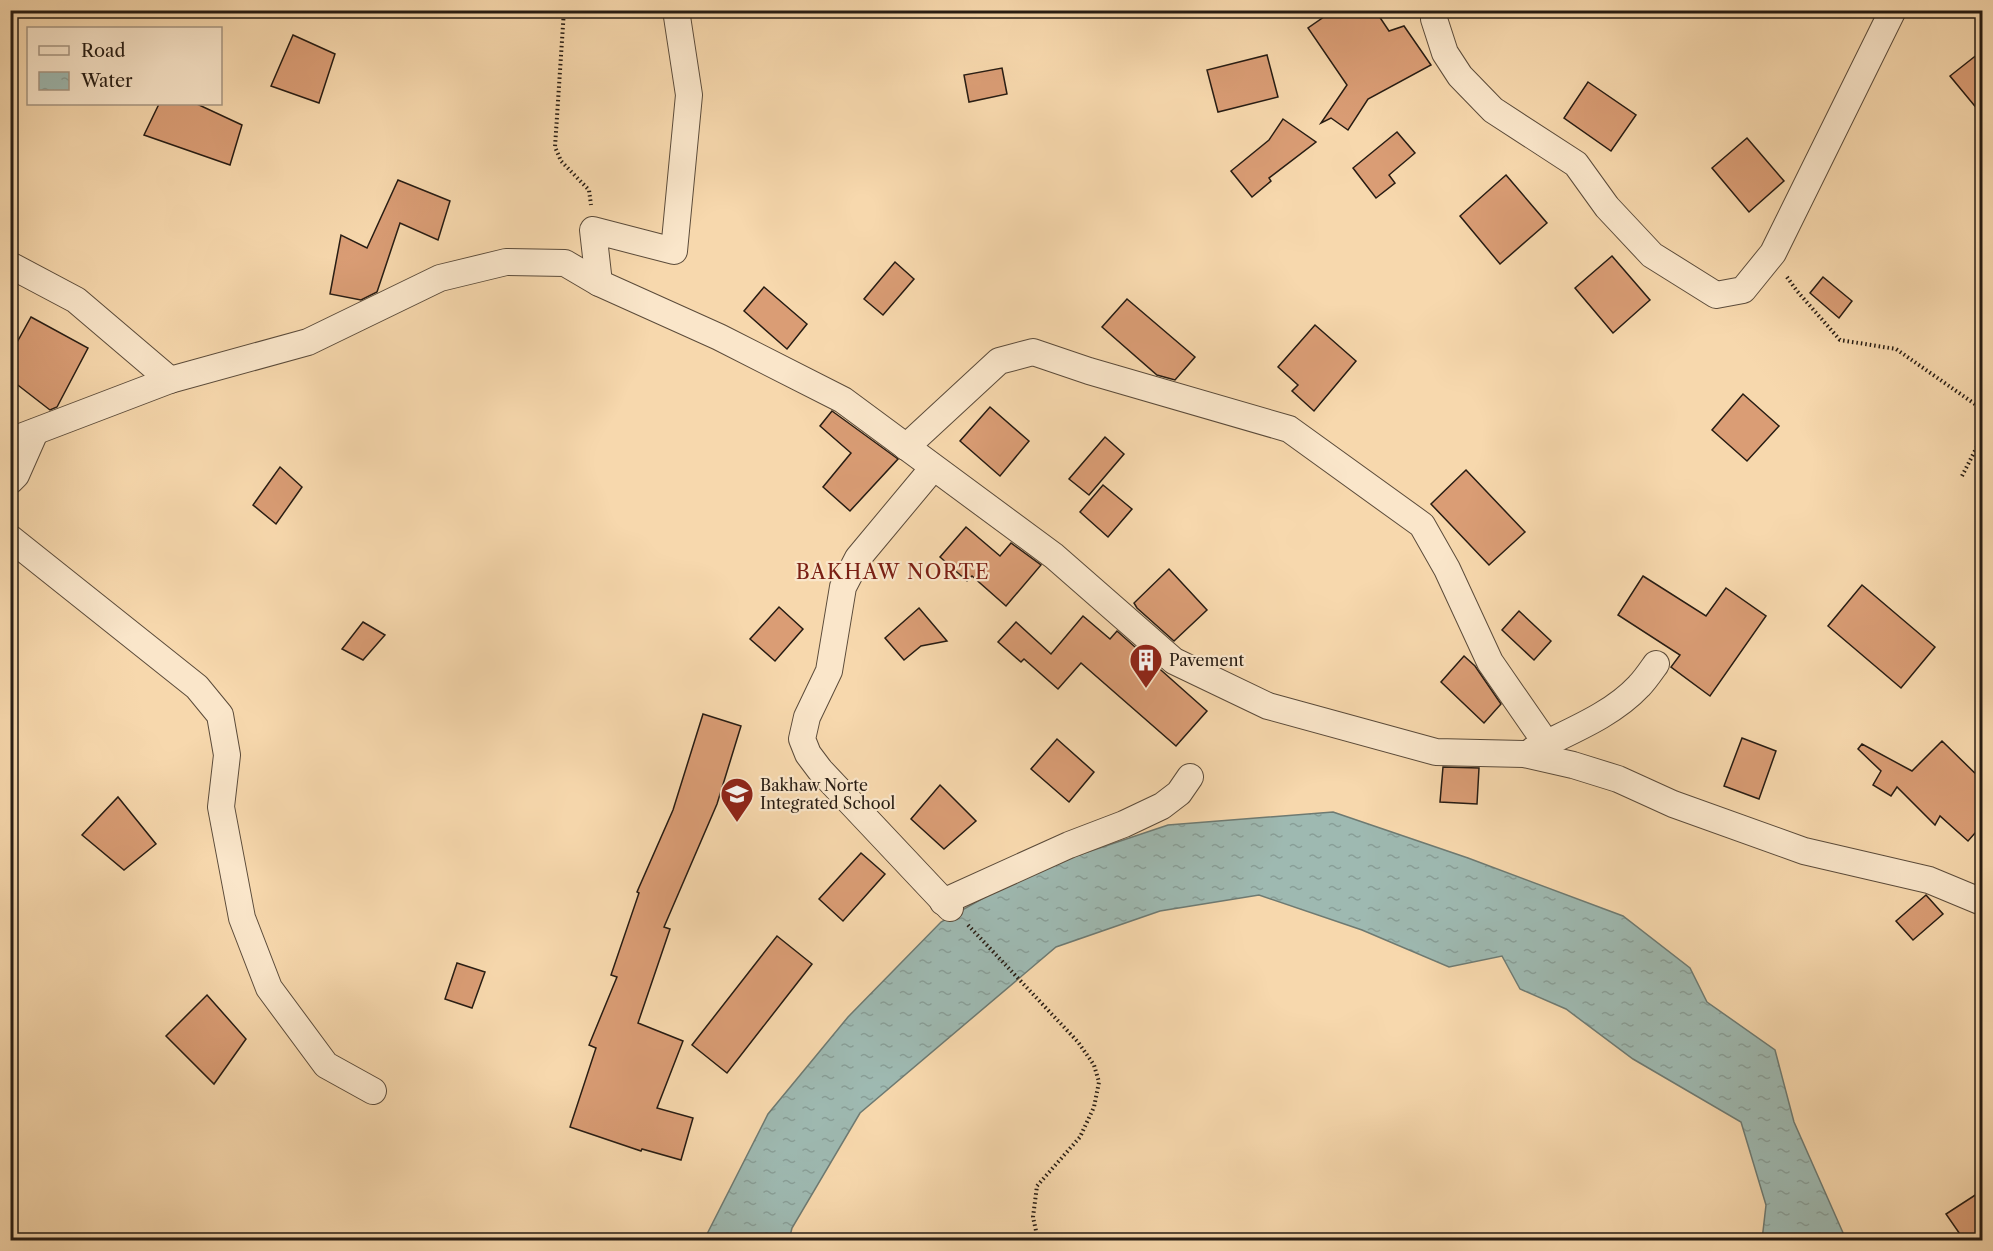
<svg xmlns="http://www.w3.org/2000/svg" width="1993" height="1251" viewBox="0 0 1993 1251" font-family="'Libre Caslon Text',serif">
  <defs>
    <pattern id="water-ripples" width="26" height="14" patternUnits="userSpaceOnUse" patternTransform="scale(1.5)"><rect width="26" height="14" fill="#9eb9b1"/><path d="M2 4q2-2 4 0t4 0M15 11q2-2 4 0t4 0" fill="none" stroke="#889e97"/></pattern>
  </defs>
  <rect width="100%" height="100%" fill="#f7d8ad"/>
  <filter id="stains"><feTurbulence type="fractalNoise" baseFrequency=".00333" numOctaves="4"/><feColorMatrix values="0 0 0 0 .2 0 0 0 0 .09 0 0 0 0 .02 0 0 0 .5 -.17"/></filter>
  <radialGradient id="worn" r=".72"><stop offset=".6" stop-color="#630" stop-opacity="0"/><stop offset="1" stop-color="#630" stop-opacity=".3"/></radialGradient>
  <!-- water -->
  <path fill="url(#water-ripples)" stroke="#6e7a72" stroke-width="1.5" d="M 1333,812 L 1468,858 L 1623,916 L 1690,968 L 1707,1002 L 1775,1050 L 1794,1122 L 1844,1235 L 1843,1240 L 1762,1240 L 1766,1205 L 1741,1122 L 1633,1059 L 1566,1009 L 1520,989 L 1502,956 L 1449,967 L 1362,930 L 1259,895 L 1160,911 L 1056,947 L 860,1113 L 792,1228 L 789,1240 L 704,1240 L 768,1114 L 848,1017 L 941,922 L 1031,871 L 1168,825 Z"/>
  <!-- building -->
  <g fill="#da9d75" stroke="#271c13" stroke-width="1.5">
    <path d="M 1334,10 L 1375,10 L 1389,31 L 1404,26 L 1431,65 L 1368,99 L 1348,130 L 1331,118 L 1321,123 L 1347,85 L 1308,28 Z"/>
    <path d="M 293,35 L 335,54 L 319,103 L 271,86 Z"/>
    <path d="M 1983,50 L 1983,116 L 1950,76 Z"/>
    <path d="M 1267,55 L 1278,97 L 1218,112 L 1207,70 Z"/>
    <path d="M 1002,68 L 1007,94 L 969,102 L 964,75 Z"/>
    <path d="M 1588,82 L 1636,115 L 1611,151 L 1564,118 Z"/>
    <path d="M 159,104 L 197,104 L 242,125 L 230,165 L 144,135 Z"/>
    <path d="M 1283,119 L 1316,142 L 1269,178 L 1271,181 L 1252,197 L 1231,171 L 1269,140 Z"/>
    <path d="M 1397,132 L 1415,153 L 1389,175 L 1395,183 L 1376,198 L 1353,168 Z"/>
    <path d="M 1747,138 L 1784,181 L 1749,212 L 1712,168 Z"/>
    <path d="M 1506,175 L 1547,223 L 1500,264 L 1460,216 Z"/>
    <path d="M 398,180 L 450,201 L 438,240 L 400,223 L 377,292 L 361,300 L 330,294 L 341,235 L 367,248 Z"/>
    <path d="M 1612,256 L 1650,300 L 1613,333 L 1575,288 Z"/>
    <path d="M 895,262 L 914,279 L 883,315 L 864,299 Z"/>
    <path d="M 1823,277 L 1852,301 L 1839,318 L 1810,293 Z"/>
    <path d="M 764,287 L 807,324 L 787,349 L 744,311 Z"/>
    <path d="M 1127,299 L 1195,357 L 1175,380 L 1157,375 L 1102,327 Z"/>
    <path d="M 31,317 L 88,348 L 57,407 L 50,410 L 10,379 L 10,355 Z"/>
    <path d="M 1315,325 L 1356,361 L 1314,411 L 1292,391 L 1298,385 L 1278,367 Z"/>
    <path d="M 1743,394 L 1779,426 L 1747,461 L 1712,430 Z"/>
    <path d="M 990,407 L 1029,441 L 1000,476 L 960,441 Z"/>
    <path d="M 832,411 L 898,459 L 850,511 L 823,487 L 851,453 L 820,426 Z"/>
    <path d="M 1105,437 L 1124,454 L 1089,495 L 1069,479 Z"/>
    <path d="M 280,467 L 302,487 L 276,524 L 253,505 Z"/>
    <path d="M 1466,470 L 1525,532 L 1489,565 L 1431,504 Z"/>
    <path d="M 1103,485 L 1132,509 L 1108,537 L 1080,512 Z"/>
    <path d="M 966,527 L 1000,556 L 1011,543 L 1041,565 L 1006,606 L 972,576 L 967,581 L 940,557 Z"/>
    <path d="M 1169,569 L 1207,610 L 1174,641 L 1137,608 L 1134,603 Z"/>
    <path d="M 1643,576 L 1706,616 L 1726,588 L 1766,616 L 1710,696 L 1671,667 L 1680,655 L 1618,615 Z"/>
    <path d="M 1862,585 L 1935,647 L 1901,688 L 1828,626 Z"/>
    <path d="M 779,607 L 803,629 L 775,661 L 750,639 Z"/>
    <path d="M 919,608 L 947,641 L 921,646 L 904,660 L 885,638 Z"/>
    <path d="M 1519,611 L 1551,641 L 1534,660 L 1502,630 Z"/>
    <path d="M 1083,616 L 1110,639 L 1117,631 L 1207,711 L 1176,746 L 1081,663 L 1058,689 L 1024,659 L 1021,662 L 998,642 L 1016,622 L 1051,654 Z"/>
    <path d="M 363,622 L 385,635 L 363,660 L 342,649 Z"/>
    <path d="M 1464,656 L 1475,666 L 1501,704 L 1484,723 L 1441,682 Z"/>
    <path d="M 703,714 L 741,726 L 717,804 L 664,927 L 670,929 L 638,1023 L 683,1041 L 657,1108 L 693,1118 L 681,1160 L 642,1149 L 641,1151 L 570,1127 L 596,1048 L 589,1045 L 617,977 L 611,975 L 639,893 L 637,892 L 673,810 Z"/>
    <path d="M 1742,738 L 1776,751 L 1759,799 L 1724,786 Z"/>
    <path d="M 1057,739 L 1094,772 L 1069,802 L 1031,769 Z"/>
    <path d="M 1942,741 L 1983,781 L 1983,824 L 1968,841 L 1940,816 L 1935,825 L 1897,787 L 1891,796 L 1873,785 L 1881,771 L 1858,749 L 1862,744 L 1912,771 Z"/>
    <path d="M 1443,767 L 1479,768 L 1477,804 L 1440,802 Z"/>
    <path d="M 940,785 L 976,821 L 944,849 L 911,819 Z"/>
    <path d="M 118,797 L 156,844 L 124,870 L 82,835 Z"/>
    <path d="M 861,853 L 885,874 L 843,921 L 819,899 Z"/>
    <path d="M 1926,895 L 1943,914 L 1913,940 L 1896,921 Z"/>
    <path d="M 777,936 L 812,964 L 727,1073 L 692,1045 Z"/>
    <path d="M 457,963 L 485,972 L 472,1008 L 445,999 Z"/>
    <path d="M 207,995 L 246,1039 L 214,1084 L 166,1036 Z"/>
    <path d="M 1983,1190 L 1983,1240 L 1964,1240 L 1946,1214 Z"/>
  </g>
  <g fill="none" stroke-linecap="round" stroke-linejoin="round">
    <defs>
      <g id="street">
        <path d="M 1435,10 L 1434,19 L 1445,53 L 1460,76 L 1493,110 L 1576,164 L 1607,207 L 1652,255 L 1716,295 L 1743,290 L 1773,253 L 1893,10"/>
        <path d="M 10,265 L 76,300 L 170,380"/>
        <path d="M 599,283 L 593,230 L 674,251 L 689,95 L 676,10"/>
        <path d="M 10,441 L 170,380 L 308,342 L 440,278 L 506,262 L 565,263 L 599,283 L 719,337 L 843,400 L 1054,556 L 1174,661 L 1268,706 L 1436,752 L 1524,754 L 1573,765 L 1618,779 L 1673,804 L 1804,851 L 1929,880 L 1982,902"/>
        <path d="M 906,447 L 999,361 L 1033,352 L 1089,371 L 1289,429 L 1422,525 L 1447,569 L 1490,662 L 1546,743"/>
        <path d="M 933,468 L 858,558 L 843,587 L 829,671 L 807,717 L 802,739 L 808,754 L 820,770 L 950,908"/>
        <path d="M 10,481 L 16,475 L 35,432"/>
        <path d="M 10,538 L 197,687 L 220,715 L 227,755 L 221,807 L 242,918 L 269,988 L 326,1065 L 373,1091"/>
        <path d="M 1533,750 C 1568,732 1611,716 1639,686 C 1645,680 1651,671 1656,664"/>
        <path d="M 943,902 L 1069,845 L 1124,824 L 1162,806 L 1179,793 L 1190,777"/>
      </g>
    </defs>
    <!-- street casing -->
    <use href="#street" stroke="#5b4b3a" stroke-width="28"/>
    <!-- path -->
    <g stroke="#271c13" stroke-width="4" stroke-dasharray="1.5 3" stroke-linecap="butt">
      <path d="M 564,10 L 555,147 L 561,161 L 589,190 L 591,205"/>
      <path d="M 1787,277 L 1797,291 L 1840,340 L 1896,349 L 1982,409"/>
      <path d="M 1962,476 L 1982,437"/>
      <path d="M 968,925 L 1078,1042 L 1094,1065 L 1099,1082 L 1094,1107 L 1080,1137 L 1037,1186 L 1033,1217 L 1038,1240"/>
    </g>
    <!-- street -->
    <use href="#street" stroke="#fae6ca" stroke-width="26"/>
  </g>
  <!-- icons -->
  <defs>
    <symbol id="building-pin" viewBox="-11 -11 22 30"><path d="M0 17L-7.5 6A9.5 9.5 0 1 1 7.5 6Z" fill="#8f2418" stroke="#fae6ca"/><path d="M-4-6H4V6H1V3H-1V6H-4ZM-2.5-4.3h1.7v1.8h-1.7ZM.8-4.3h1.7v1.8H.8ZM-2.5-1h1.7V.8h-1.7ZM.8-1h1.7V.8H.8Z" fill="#fff"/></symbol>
    <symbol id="school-pin" viewBox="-11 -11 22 30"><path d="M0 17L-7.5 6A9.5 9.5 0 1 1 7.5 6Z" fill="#8f2418" stroke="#fae6ca"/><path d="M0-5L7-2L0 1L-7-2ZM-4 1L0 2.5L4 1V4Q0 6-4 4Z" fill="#fff"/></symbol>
  </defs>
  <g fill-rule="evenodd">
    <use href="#building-pin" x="1127" y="641" width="38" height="52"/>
    <use href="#school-pin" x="718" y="775" width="38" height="52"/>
  </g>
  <g text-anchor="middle" stroke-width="4.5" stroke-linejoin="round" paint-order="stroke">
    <!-- poi labels -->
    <g font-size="16" fill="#271c13" stroke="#fae6ca" text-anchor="start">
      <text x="1169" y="666">Pavement</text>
      <text x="760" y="791">Bakhaw Norte<tspan x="760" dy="18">Integrated School</tspan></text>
    </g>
    <!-- quarter labels -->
    <g font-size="20" letter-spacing="1.5" fill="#7a1f14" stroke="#fae6ca">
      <text x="893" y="579">BAKHAW NORTE</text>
    </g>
  </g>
  <!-- margin -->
  <rect width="1993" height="1251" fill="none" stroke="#f7d8ad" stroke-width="36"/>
  <rect x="12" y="12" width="1969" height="1227" fill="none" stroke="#271c13" stroke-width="3"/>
  <rect x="18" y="18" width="1957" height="1215" fill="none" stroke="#271c13" stroke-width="1.5"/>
  <!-- legend -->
  <rect x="27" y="27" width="195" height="78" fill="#fae6ca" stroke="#a69581" stroke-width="1.5"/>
  <rect x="39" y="46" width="30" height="9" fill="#fae6ca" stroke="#a69581" stroke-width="1.5"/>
  <text x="81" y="57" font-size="18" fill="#271c13">Road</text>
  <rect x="39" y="72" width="30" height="18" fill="url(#water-ripples)" stroke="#a69581" stroke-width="1.5"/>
  <text x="81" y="87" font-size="18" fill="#271c13">Water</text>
  <rect width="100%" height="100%" filter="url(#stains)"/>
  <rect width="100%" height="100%" fill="url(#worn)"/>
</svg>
